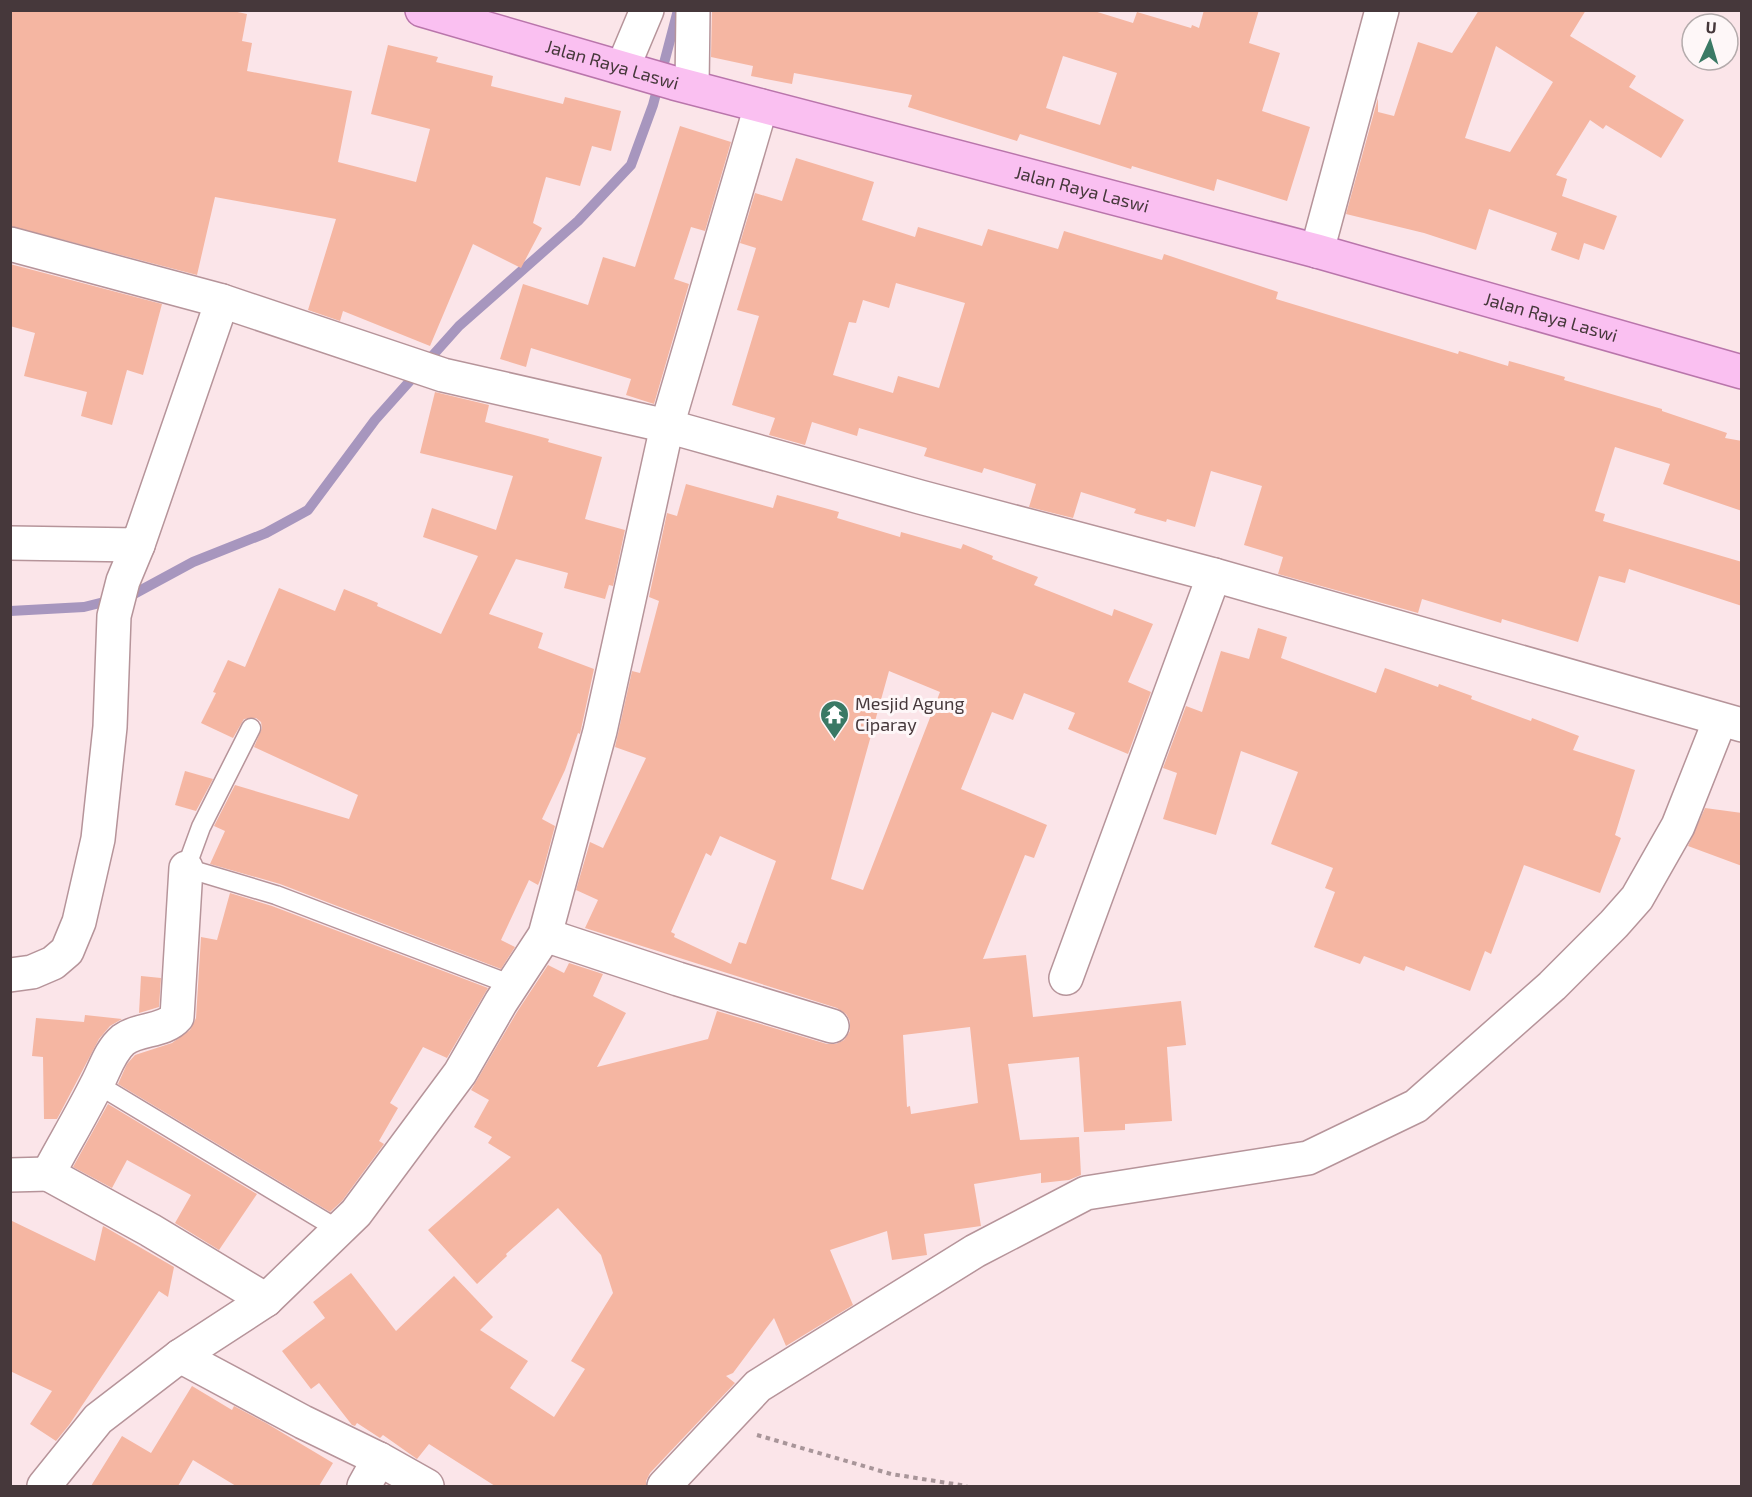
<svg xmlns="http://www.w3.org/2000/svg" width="1752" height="1497" viewBox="0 0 1752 1497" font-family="'Exo 2',sans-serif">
  <rect width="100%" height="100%" fill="#fbe5e9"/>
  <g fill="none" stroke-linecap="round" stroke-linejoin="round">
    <!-- stream -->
    <path stroke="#a796be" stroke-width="10" d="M 10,611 L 84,607 L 132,595 L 193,562 L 266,533 L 308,510 L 375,420 L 459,326 L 578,221 L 631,165 L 653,105 L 678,10"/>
  </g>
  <!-- building -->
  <g fill="#f5b6a2" fill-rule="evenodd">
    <path d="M 10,10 L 228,10 L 247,14 L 242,41 L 252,43 L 247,71 L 352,91 L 338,162 L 416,182 L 430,129 L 371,114 L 388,45 L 438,57 L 436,62 L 493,76 L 491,86 L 563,104 L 565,97 L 621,111 L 611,151 L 592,146 L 580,186 L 546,177 L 533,223 L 542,228 L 521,268 L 473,244 L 430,346 L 343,311 L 340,321 L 308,310 L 336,219 L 215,197 L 197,275 L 10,226 Z"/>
    <path d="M 712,10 L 1091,10 L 1133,23 L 1137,12 L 1191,28 L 1192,25 L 1199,28 L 1204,10 L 1259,10 L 1249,43 L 1280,53 L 1262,111 L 1310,127 L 1287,201 L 1217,179 L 1214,191 L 1132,166 L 1131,169 L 1020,134 L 1017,141 L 908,107 L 912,95 L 794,73 L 792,84 L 751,76 L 753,66 L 711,57 ZM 1063,56 L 1117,73 L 1100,125 L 1046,108 Z"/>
    <path d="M 1479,10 L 1586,10 L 1570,36 L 1636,76 L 1629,87 L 1684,120 L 1661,158 L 1606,125 L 1603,129 L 1590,120 L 1556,175 L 1567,179 L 1562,196 L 1617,216 L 1604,250 L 1584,243 L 1579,260 L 1551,250 L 1557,233 L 1489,209 L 1476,250 L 1424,233 L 1346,214 L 1378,98 L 1378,112 L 1394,116 L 1418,42 L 1452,53 ZM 1496,46 L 1553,82 L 1510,152 L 1465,138 Z"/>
    <path d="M 680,126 L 731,142 L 705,231 L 691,227 L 674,279 L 689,284 L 654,404 L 626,395 L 631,379 L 531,348 L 526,367 L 500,359 L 523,284 L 588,305 L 603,257 L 635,267 Z"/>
    <path d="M 796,158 L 874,182 L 862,220 L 915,237 L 918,227 L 982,246 L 988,229 L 1058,249 L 1064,231 L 1162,260 L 1164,254 L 1278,292 L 1276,299 L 1458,354 L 1459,351 L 1508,366 L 1509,361 L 1565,377 L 1564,380 L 1662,409 L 1662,411 L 1727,433 L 1725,438 L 1742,441 L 1742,511 L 1663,484 L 1670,464 L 1615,447 L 1595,511 L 1605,514 L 1603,521 L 1742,562 L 1742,606 L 1629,569 L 1625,583 L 1599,576 L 1578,642 L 1502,619 L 1501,623 L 1422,599 L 1418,613 L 1278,574 L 1283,557 L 1244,545 L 1262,486 L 1211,471 L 1195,527 L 1167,519 L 1166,522 L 1134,513 L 1136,509 L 1081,492 L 1073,518 L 1029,507 L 1036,484 L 984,468 L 982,473 L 924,456 L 927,448 L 859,428 L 857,436 L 812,422 L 805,445 L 769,435 L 775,418 L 732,405 L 759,316 L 737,310 L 756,248 L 740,243 L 755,193 L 782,201 ZM 896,283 L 965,303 L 939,388 L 898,376 L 893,393 L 833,375 L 849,322 L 856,323 L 863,300 L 889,308 Z"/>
    <path d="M 10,264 L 162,304 L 143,375 L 127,370 L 112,425 L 81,416 L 87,392 L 24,376 L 35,333 L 10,326 Z"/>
    <path d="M 435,392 L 489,405 L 485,422 L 549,439 L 548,442 L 602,457 L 585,519 L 625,530 L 613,586 L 609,585 L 605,599 L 564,588 L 568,573 L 516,559 L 489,614 L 543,633 L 538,648 L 594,669 L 580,734 L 578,733 L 565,770 L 542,819 L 555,826 L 541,878 L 538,885 L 529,880 L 501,940 L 515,947 L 501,969 L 280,884 L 210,864 L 225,831 L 214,826 L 235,785 L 349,819 L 358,795 L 254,747 L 262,728 L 261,722 L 256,718 L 244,719 L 233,738 L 201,723 L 216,693 L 213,692 L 228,660 L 245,667 L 279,588 L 335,611 L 344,589 L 378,603 L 377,606 L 441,634 L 478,556 L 423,537 L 432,508 L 496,530 L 513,476 L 420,453 Z"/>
    <path d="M 686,484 L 773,508 L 777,495 L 839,512 L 837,518 L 900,537 L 901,532 L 961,549 L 963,544 L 993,556 L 992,559 L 1038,577 L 1034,585 L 1112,616 L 1114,609 L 1153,624 L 1128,682 L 1151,692 L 1128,754 L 1068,729 L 1075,713 L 1024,693 L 1013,720 L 992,712 L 961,789 L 1047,825 L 1034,858 L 1025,855 L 983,959 L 1026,955 L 1033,1017 L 1181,1001 L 1186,1045 L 1167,1047 L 1172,1121 L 1125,1124 L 1125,1130 L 1084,1132 L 1079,1057 L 1008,1064 L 1020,1140 L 1079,1137 L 1081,1175 L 1069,1180 L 1041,1183 L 1041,1173 L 974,1184 L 981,1226 L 924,1234 L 927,1255 L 892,1260 L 887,1231 L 830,1250 L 853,1305 L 786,1346 L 774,1318 L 733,1373 L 726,1376 L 735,1383 L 650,1473 L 646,1481 L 646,1486 L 495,1486 L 429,1444 L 417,1459 L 383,1435 L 380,1438 L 357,1423 L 355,1426 L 352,1425 L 319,1383 L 311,1389 L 282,1351 L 325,1318 L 313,1302 L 351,1273 L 396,1331 L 454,1276 L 493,1317 L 480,1330 L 528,1361 L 510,1388 L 554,1417 L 585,1369 L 571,1361 L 613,1293 L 601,1255 L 558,1208 L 506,1254 L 507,1256 L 477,1284 L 428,1230 L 511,1157 L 488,1143 L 492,1137 L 474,1127 L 489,1100 L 471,1090 L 517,1012 L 548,965 L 564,973 L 569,963 L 603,974 L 593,996 L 626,1013 L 597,1067 L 708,1039 L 717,1011 L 827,1044 L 836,1044 L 844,1040 L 850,1031 L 850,1021 L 846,1014 L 837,1008 L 585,928 L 598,900 L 576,890 L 590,842 L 603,848 L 646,758 L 615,747 L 632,671 L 640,673 L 659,601 L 649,597 L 667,513 L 677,516 ZM 889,671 L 940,692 L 863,890 L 831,879 ZM 720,836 L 776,861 L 746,944 L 739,942 L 731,964 L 674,937 L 675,934 L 671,932 L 706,853 L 711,856 ZM 970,1027 L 978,1103 L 911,1114 L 910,1106 L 907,1107 L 903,1035 Z"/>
    <path d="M 1258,628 L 1287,637 L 1281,658 L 1376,693 L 1385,668 L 1438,687 L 1439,684 L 1472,696 L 1471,699 L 1531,721 L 1532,718 L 1579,736 L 1573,750 L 1635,770 L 1615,835 L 1621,838 L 1600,893 L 1524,865 L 1491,954 L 1485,951 L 1470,991 L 1406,966 L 1404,971 L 1364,956 L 1360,964 L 1314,947 L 1335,892 L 1325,888 L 1333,868 L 1271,844 L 1298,772 L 1241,751 L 1216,835 L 1163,819 L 1177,773 L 1163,768 L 1186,706 L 1202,712 L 1221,651 L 1249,659 Z"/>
    <path d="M 185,771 L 213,779 L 196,811 L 175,805 Z"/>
    <path d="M 1705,808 L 1742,813 L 1742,866 L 1688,846 Z"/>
    <path d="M 230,893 L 272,906 L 488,988 L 447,1058 L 423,1047 L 390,1103 L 398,1108 L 379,1141 L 384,1144 L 342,1201 L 330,1212 L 118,1084 L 127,1064 L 135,1055 L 172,1043 L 190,1030 L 196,1018 L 201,937 L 217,940 Z"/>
    <path d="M 141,976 L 161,978 L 159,1007 L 139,1013 Z"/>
    <path d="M 85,1015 L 122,1019 L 110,1026 L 99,1039 L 57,1119 L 44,1119 L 43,1057 L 32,1056 L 36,1018 L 84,1022 Z"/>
    <path d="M 108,1104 L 257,1194 L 219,1250 L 175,1223 L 191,1195 L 127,1160 L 112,1188 L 73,1167 Z"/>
    <path d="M 10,1220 L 95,1261 L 103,1226 L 105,1227 L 174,1267 L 168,1297 L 159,1291 L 69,1425 L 56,1441 L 30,1424 L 52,1391 L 10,1371 Z"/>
    <path d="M 192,1386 L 232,1410 L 234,1406 L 266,1423 L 333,1463 L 319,1486 L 236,1486 L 193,1460 L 178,1486 L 91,1486 L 122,1436 L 151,1453 Z"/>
  </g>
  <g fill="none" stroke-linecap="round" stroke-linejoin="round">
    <defs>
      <g id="service">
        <path d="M 251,728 L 201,827 L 186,868 L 276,895 L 512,985"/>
        <path d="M 97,1084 L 339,1230"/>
      </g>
      <g id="minor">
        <path d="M 623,67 L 647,10"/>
        <path d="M 692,87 L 693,10"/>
        <path d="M 10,244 L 222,301 L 443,375 L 667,426 L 920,497 L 1214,575 L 1742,725"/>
        <path d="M 1317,251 L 1382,10"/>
        <path d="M 10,543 L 138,545 L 222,301"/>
        <path d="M 186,868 L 177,1017 C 164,1032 139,1028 123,1040 C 110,1051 105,1069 97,1084 C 82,1114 64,1144 48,1174 L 150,1230 L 266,1300"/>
        <path d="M 545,935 L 678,979 L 832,1026"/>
        <path d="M 10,975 L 32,972 L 53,963 L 67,951 L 79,922 L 98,839 L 110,727 L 114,616 L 123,581 L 138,545"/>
        <path d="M 1066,978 L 1214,575"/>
        <path d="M 10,1175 L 48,1174"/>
        <path d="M 180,1356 L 303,1422 L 379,1459 L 427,1486"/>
        <path d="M 44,1486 L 98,1419 L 180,1356 L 266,1300 L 356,1213 L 460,1073 L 501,1002 L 545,935 L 600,731 L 667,426 L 761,106"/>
        <path d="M 364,1486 L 379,1459"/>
        <path d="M 664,1486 L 758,1386 L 975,1251 L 1086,1193 L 1308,1158 L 1416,1106 L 1552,986 L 1614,924 L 1637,898 L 1678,826 L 1720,720"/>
      </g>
      <g id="primary">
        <path id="s1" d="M 422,10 L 674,83 L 1317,251 L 1742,372"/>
      </g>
    </defs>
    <!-- service casing -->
    <use href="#service" stroke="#b6949a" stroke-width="21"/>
    <!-- minor casing -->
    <use href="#minor" stroke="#b6949a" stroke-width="36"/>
    <!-- primary casing -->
    <use href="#primary" stroke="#b975ab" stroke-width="36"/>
    <!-- path -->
    <path stroke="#a89599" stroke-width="4" stroke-dasharray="4.5 4.5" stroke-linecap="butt" d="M 757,1435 L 891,1474 L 967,1486"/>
    <!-- service -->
    <use href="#service" stroke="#fff" stroke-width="18"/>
    <!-- minor -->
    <use href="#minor" stroke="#fff" stroke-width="33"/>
    <!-- primary -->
    <use href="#primary" stroke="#fac0f1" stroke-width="33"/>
  </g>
  <!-- icons -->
  <defs>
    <symbol id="temple-pin" viewBox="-11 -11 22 30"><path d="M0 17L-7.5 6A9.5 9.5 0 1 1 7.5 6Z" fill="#3a7965" stroke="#fef7f8"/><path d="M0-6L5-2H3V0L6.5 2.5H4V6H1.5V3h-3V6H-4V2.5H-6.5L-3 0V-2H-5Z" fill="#fff"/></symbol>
  </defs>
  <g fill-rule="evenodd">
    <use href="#temple-pin" x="818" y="698" width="33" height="45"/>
  </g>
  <g text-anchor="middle" stroke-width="6" stroke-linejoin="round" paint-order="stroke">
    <!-- street labels -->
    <g font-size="18" fill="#46383b" stroke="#fef7f8">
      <text dy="6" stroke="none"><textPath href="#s1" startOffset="198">Jalan Raya Laswi</textPath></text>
      <text dy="6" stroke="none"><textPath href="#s1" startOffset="684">Jalan Raya Laswi</textPath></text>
      <text dy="6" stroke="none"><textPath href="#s1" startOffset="1170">Jalan Raya Laswi</textPath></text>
    </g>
    <!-- poi labels -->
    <g font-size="18" fill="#46383b" stroke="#fef7f8" text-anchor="start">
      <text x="855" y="710">Mesjid Agung<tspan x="855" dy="21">Ciparay</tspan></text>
    </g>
  </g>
  <!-- border -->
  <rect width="1752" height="1497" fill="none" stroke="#46383b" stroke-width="24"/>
  <!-- north arrow -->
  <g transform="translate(1710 42) rotate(4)"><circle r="28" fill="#fef7f8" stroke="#b4abac" stroke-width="1.5"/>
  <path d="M0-4.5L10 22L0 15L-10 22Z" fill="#3a7965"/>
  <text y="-9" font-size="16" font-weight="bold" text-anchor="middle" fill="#46383b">U</text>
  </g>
</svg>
